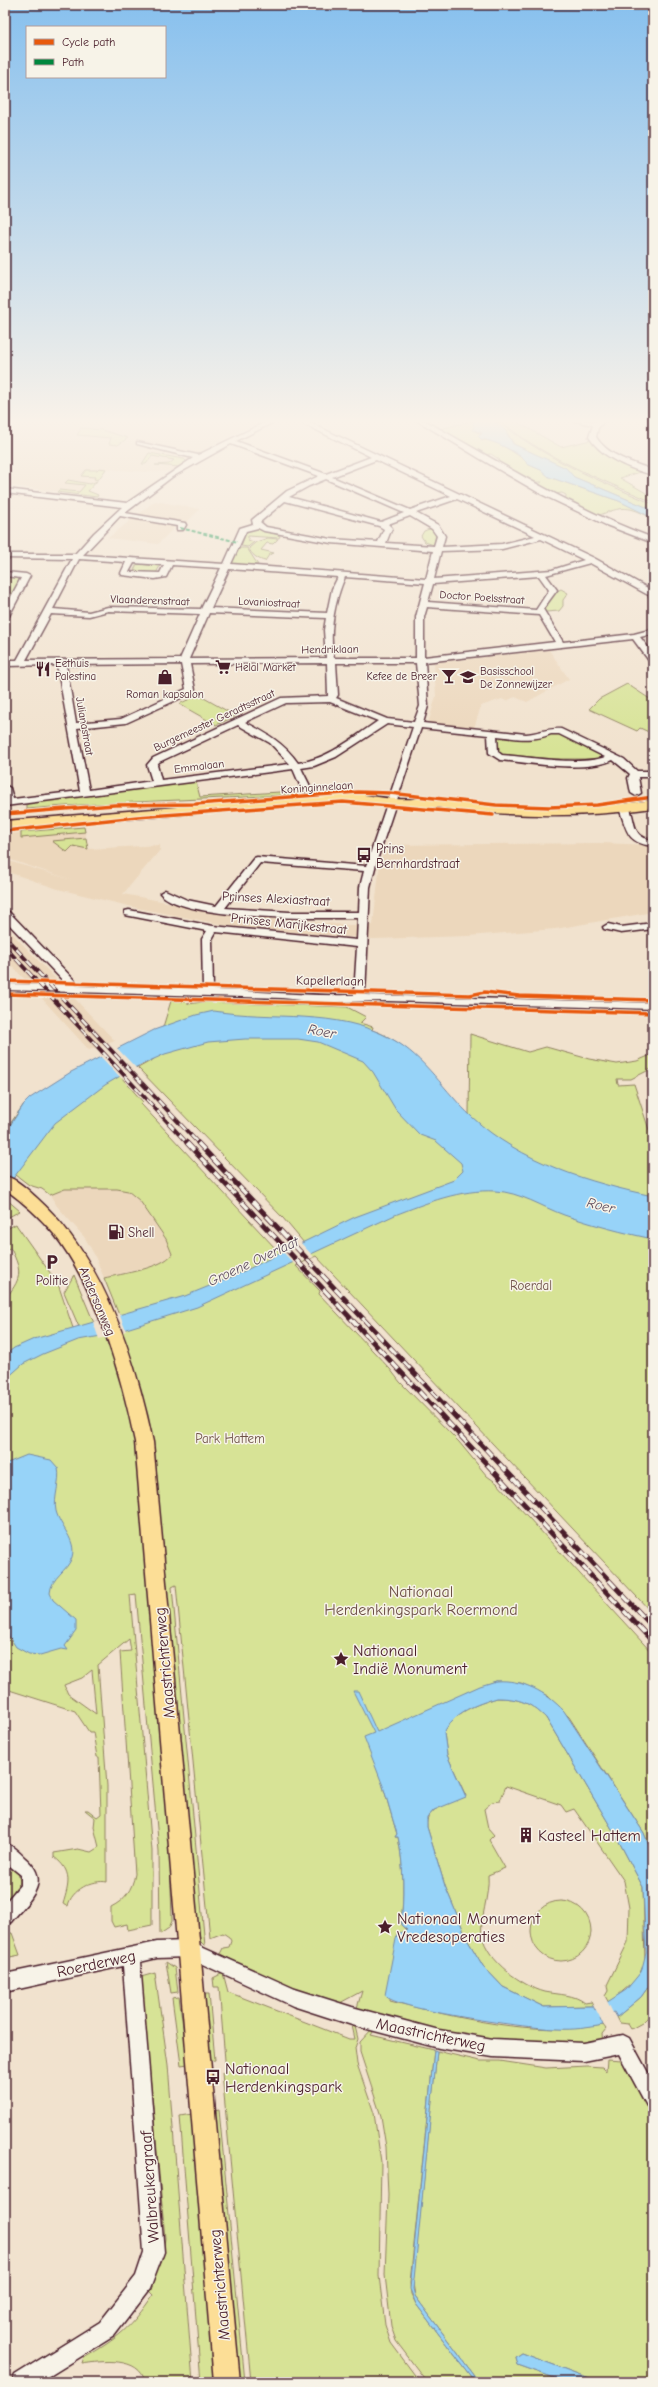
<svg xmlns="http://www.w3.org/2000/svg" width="658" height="2387" viewBox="0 0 658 2387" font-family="'Comic Neue',sans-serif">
  <rect width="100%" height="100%" fill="#f1e2ce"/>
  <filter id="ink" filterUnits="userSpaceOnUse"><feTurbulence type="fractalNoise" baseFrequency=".025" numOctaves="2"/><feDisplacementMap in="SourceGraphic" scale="8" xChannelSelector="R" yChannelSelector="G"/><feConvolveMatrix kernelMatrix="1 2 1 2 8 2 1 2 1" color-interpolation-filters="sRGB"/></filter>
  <g filter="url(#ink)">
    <!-- built -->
    <g fill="#ecd7bc">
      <path d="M 5,418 L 267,418 L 222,440 L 187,460 L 173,471 L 148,472 L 106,469 L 84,495 L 5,485 Z"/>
      <path d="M 155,501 L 200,509 L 186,523 L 175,527 L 158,544 L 108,538 Z"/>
      <path d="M 549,650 L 569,679 L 527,702 L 515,697 L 506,701 L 502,699 L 481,706 L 474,728 L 428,724 L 436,696 L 434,663 Z"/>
      <path d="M 84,827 L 88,849 L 160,845 L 160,850 L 123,894 L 247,917 L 349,925 L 373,925 L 380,863 L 386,845 L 599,843 L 653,845 L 653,912 L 555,929 L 468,936 L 374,939 L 235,927 L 137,908 L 58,889 L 5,871 L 5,860 L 72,880 L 5,858 L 5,834 Z"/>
      <path d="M 5,926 L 58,981 L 115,1041 L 89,1050 L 5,958 Z"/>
      <path d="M 65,1189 L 117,1189 L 128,1191 L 140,1201 L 166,1239 L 172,1254 L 167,1260 L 156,1265 L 104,1278 L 94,1254 L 85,1238 L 57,1206 L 50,1195 Z"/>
    </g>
    <!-- green -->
    <g fill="#d7e396" stroke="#908160" fill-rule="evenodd">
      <path d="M 463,418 L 472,418 L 474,427 L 472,430 L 482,434 L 479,435 L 482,440 C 498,440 514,453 526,461 L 527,464 L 541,470 L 552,478 L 619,501 L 650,516 L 653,519 C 628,505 623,506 597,516 L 563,498 L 566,497 L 566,495 L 562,493 L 555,494 L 537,485 L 542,482 L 531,482 L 496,463 L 500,460 L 491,454 L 482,455 L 440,429 L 468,422 Z"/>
      <path d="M 491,418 L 495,418 C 540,457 598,480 653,504 L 653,510 L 574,477 L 565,468 L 514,444 L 505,430 Z"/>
      <path d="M 497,418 L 510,418 L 561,447 L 591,440 L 604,453 L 644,471 L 620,478 L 653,497 L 653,502 C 600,479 541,457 497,418 Z"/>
      <path d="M 81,428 L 102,430 L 128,438 L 118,445 L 109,444 L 111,438 L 77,435 Z"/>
      <path d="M 149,453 L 184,459 L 187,462 L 180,467 L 155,465 L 169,464 L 174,460 L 152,456 L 146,464 L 142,464 Z"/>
      <path d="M 99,468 L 106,469 L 98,480 L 94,479 L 95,477 L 81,476 L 86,470 L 97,470 Z"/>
      <path d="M 68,480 L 90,484 L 97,481 L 88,491 L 98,495 L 97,497 L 57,492 L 59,490 L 79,492 L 85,485 L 65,483 Z"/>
      <path d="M 259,527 L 280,536 L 279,538 L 248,536 L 248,540 L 254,542 L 248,547 L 241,546 L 247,530 Z"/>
      <path d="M 432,528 L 436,533 L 434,545 L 425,542 L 421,536 L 424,531 Z"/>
      <path d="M 268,538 L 278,539 L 273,544 L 267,543 L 261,550 L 274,553 L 269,555 L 265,561 C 259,560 250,554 249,548 L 256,542 Z"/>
      <path d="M 240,548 L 247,548 L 258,565 L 231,564 L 232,558 Z"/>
      <path d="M 137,564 L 160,566 L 156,573 L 139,573 L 134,570 Z"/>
      <path d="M 5,575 L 14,576 L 22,581 L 11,601 L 5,602 Z"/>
      <path d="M 561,589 L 568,593 L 563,600 L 563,606 L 559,611 L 546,612 L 543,609 L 557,591 Z"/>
      <path d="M 627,684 L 653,701 L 653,734 L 640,728 L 637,731 L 589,709 L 599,699 Z"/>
      <path d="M 195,693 L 236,716 L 216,725 L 179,704 L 194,697 L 191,695 Z"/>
      <path d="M 555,733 L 602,754 L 604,757 L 602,759 L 555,759 L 498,754 L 497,740 L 502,737 L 539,738 Z"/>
      <path d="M 196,782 L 200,797 L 296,791 L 297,794 C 207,800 117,801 27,809 L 27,803 Z"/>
      <path d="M 84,827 L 85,832 L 21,838 L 21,832 Z"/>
      <path d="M 86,838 L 88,849 L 73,846 L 67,852 L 52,841 Z"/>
      <path d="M 171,1001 L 188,1002 L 188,1004 L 203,1002 L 347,1007 L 366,1017 L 360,1023 L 373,1027 L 372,1030 C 417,1045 436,1085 469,1115 L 470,1034 L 528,1052 L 546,1047 L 589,1059 L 617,1064 L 637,1061 L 653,1054 L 653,1068 L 631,1079 L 617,1079 L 618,1085 L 634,1084 L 653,1142 L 653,1614 L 316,1256 L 296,1266 L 320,1291 L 319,1294 L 390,1369 L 400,1382 L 459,1442 L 487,1476 L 497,1483 L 653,1654 L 653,1856 L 644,1833 L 569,1717 L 548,1696 L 521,1683 L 496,1681 L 465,1693 L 383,1786 L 397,1834 L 395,1837 L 398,1837 C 404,1866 404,1896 401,1925 L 407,1931 L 397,1934 L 390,2001 C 458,2018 533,2037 603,2025 L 606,2029 L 602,2034 L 603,2043 L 511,2043 L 447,2033 L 357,2008 L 362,1991 L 338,2004 L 270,1979 L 220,1954 L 223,1948 L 229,1947 L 231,1941 L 229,1937 L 223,1933 L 210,1938 L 176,1585 L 172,1587 L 205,1946 L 200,1941 L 190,1857 L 170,1856 L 172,1921 L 169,1928 L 160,1934 L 159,1851 L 136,1594 L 130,1595 L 152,1851 L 152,1925 L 128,1930 L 127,1924 L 114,1927 L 111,1921 L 111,1907 C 125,1900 132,1890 135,1874 L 120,1652 L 131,1651 L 129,1639 L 98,1665 L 107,1786 L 107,1882 C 93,1879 71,1890 68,1906 L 63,1904 C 69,1884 73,1871 54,1857 L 54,1853 L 78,1849 L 91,1852 L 99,1847 L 94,1827 L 95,1818 L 85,1810 L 88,1810 L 97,1817 L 101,1814 L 99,1757 L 97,1757 L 93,1732 L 89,1732 L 75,1711 L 6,1689 L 5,1685 L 5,1299 C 21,1279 23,1273 11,1249 L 5,1250 L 5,1230 L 16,1224 L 17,1226 L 58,1284 L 73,1328 L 79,1327 L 64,1292 L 74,1275 L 94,1323 L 119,1315 L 104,1278 C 121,1274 163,1268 172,1254 L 166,1239 L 140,1201 L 128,1191 L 117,1189 L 65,1189 L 50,1195 L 42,1189 L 29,1185 L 16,1175 L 5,1189 L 5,1131 L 24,1104 L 163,1027 ZM 152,1058 L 154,1059 L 138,1068 L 283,1218 L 304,1243 L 283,1253 L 280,1249 L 276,1249 L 141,1104 L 143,1102 L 121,1077 ZM 92,1670 L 96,1714 L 68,1694 L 64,1685 L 82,1678 Z"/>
      <path d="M 5,1193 L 9,1196 L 6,1199 L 20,1211 L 5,1219 Z"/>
      <path d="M 497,1698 C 519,1698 531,1703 546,1718 L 615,1834 L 643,1887 L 645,1962 L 637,1979 L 609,2003 L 605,1996 L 608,1991 L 607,1985 L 628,1942 L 629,1908 L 624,1881 L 574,1809 L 566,1812 L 561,1805 L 506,1786 L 500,1801 L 492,1802 L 484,1809 L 488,1828 L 494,1835 L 489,1840 L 505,1868 L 488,1875 C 490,1894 479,1922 482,1935 C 487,1961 522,1986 545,1992 C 560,1995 574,1994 585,2003 L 591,2002 L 593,2006 L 544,2007 L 503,1987 L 483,1966 L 468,1941 L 445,1886 L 427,1827 C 424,1807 452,1803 466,1796 L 447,1755 L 444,1733 C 453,1712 477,1704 497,1698 Z"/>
      <path d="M 13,1868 L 18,1872 L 20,1882 L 5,1903 L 5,1877 Z"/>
      <circle cx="561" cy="1931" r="30"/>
      <path d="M 5,1933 L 12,1933 L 20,1955 L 5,1958 Z"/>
      <path d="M 166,1962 L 175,1968 L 178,1992 L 171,1993 Z"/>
      <path d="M 155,1973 L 168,2065 L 193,2382 L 145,2382 C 140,2356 101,2361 82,2364 L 84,2358 C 118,2338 131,2328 153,2295 L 148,2290 L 162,2261 L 165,2238 L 141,1977 Z"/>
      <path d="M 223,1973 L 228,1992 L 349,2039 L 355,2039 L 351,2021 L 354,2022 L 358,2039 L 355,2048 L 357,2064 L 374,2113 L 381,2162 L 379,2276 L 385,2325 L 391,2343 L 420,2382 L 251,2382 L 222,2073 L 226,2072 L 219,1987 L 214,1987 L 213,1978 Z"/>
      <path d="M 653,1980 L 653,2012 L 642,2023 L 631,2029 L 628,2024 L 620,2023 L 617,2017 L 641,1997 Z"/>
      <path d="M 205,1994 L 209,1994 L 215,2060 L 207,2061 Z"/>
      <path d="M 179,1997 L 188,2064 L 181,2065 L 172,1998 Z"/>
      <path d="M 373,2028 L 376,2028 L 371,2035 L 434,2050 L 410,2283 L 411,2294 L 416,2304 L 475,2382 L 427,2382 L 396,2341 L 391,2326 L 385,2275 L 388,2195 L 386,2147 L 381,2116 L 360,2052 L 360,2042 Z"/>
      <path d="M 437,2051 L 480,2061 L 500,2061 L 546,2068 L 587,2066 L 602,2067 L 606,2071 L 607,2060 L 622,2061 L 629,2066 L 653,2111 L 653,2382 L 599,2382 L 522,2353 L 516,2357 L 518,2365 L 566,2382 L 479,2382 L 415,2296 L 413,2283 Z"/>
      <path d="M 219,2110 L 245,2382 L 239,2382 L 214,2111 Z"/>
      <path d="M 192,2114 L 216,2382 L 201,2382 L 180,2116 Z"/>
    </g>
    <!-- water -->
    <g fill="#97d3f8" stroke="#788ba6" fill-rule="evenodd">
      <path d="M 472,418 L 491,418 L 505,430 L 513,444 L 566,468 L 574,477 L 653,510 L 653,518 L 619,501 L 549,477 L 541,470 L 527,464 C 524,454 492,440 481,439 L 478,436 L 482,434 L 481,432 L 472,430 L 474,427 Z"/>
      <path d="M 214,1011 C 273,1021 336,1008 392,1039 C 425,1057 445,1092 472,1117 C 520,1162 590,1183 653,1196 L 653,1239 C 624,1233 593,1225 564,1215 C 542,1207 520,1192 495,1191 C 461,1189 426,1203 395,1215 L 197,1307 L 107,1335 L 78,1340 L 43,1354 L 23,1364 L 5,1380 L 5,1355 L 14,1348 L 34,1339 L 185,1296 L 234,1276 L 355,1217 L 454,1180 L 463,1171 L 461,1163 L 436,1141 L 420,1135 L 396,1110 L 373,1072 L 363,1061 L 318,1042 L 298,1039 L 245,1039 L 208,1042 L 165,1054 L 134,1068 L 105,1085 L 55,1123 L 5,1189 L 5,1133 L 24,1104 L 30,1098 L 71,1072 L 154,1030 L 196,1015 Z"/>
      <path d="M 27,1455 L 51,1460 L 58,1468 C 61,1482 53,1497 56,1511 C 60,1527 77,1540 72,1557 C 68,1571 51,1577 50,1593 L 53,1600 L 76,1620 L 76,1631 L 65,1646 L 68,1650 L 61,1649 L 40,1655 L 29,1654 L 16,1647 L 5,1630 L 5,1464 Z"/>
      <path d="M 496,1681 C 523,1679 546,1692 564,1711 L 644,1833 L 653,1856 L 653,1980 L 641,1997 L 617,2017 L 614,2012 L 600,2018 L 603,2025 C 588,2028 573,2030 558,2029 C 535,2029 393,2010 385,1995 L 397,1934 L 407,1930 L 401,1925 C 404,1896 404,1866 398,1837 L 395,1837 L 397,1834 L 383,1786 L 364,1737 L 374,1733 L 353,1691 L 358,1691 L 377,1732 L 480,1686 ZM 497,1698 C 519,1698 531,1703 546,1718 L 615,1834 L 643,1887 L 646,1953 L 641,1972 L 626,1990 L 595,2010 L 593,2006 L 544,2007 L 503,1987 L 483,1966 L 468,1941 L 445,1886 L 427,1827 L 427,1818 L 434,1810 L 466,1797 L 447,1755 L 444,1733 C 453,1712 477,1704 497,1698 Z"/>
      <path d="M 434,2050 L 437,2051 L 413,2289 L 415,2296 L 479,2382 L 475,2382 L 416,2304 L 410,2289 Z"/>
      <path d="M 522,2353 L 599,2382 L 566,2382 L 518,2365 L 516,2357 Z"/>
    </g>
    <!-- pier -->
    <g fill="#f1e2ce">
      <path d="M 116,1047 L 138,1070 L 122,1079 L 99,1055 Z"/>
      <path d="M 300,1242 L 314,1257 L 295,1265 L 282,1251 Z"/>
      <path d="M 119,1313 L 126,1331 L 99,1339 L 93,1322 Z"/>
      <path d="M 607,2001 L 616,2019 L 613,2014 L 603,2019 L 605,2027 L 593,2004 L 596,2007 Z"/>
    </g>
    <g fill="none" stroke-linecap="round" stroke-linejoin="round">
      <defs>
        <g id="minor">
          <path d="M 274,418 L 282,418 L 236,441 L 326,474 L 371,457 L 292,418 L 300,418 L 594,558 L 653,591 L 653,596 L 650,596 L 590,563 L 546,575 L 557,590 L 543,609 L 563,642 L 634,634 L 653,629 L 653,634 L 640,637 L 653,654 L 653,663 L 650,662 L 633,639 L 425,662 L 428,706 L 423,723 L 526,734 C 539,733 548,728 561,729 L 624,759 L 637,771 L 653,771 L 653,777 L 638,777 L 641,793 L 636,796 L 631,793 L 628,778 L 630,774 L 613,760 C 582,773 532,763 500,760 L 489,753 L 488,735 L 421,728 L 377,860 L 370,887 L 365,995 L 653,1003 L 653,1009 L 388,1001 L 321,1002 L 282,998 L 5,990 L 5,984 L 66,985 L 66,984 L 5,920 L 5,911 L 9,912 L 75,981 L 76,986 L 203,989 L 202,939 L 207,931 L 125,915 L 125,911 L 129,910 L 213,926 L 357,940 L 358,918 C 320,918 183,921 160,893 L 165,890 L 187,900 L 216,906 L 254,858 L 257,857 L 366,866 L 413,727 L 387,724 L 336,757 L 314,766 L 301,768 L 312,790 L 307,793 L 302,790 L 293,769 L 5,806 L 5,785 L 10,788 L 13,799 L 80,791 L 57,665 L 5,666 L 5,660 L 17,660 L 72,559 L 5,558 L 5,554 L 75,554 L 94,533 L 122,507 L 5,493 L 5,489 L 127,503 L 193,458 L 137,444 L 137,442 L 198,455 ZM 231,444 L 319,476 L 287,491 L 252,520 L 253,524 L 240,528 L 224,564 L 83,555 L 120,516 L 177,526 L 177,530 L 183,530 L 186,525 L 185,523 L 125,513 L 172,477 ZM 376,460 L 451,496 L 410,510 L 332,477 ZM 326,479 L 404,513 L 381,522 L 289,497 L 309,486 ZM 457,499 L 535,536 L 502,544 L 442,547 L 445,536 L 438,525 L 416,513 ZM 285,501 L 379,526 L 384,529 L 378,542 L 331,539 L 266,527 L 260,522 ZM 410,516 L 432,529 L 437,536 L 434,546 L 386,543 L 392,528 L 388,524 ZM 258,528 L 264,531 L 331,543 L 433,551 L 426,579 L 231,564 L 246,531 ZM 541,539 L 584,560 L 552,570 L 434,579 L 441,551 L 502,549 ZM 79,559 L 126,562 L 121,573 L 122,575 L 155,579 L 166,577 L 172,565 L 221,568 L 201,609 L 108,607 L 89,612 L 53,609 ZM 134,563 L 164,565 L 160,573 L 129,572 ZM 229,569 L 338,577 L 332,589 L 327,613 L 211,608 ZM 539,576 L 549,590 L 536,610 L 428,602 L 433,584 ZM 345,577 L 425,583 L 416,617 L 416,658 L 334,658 C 328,633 335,600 345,577 ZM 427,607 L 539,615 L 555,642 L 424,657 L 424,617 ZM 108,611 L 200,614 L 180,659 L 26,660 L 51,614 L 89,616 ZM 209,613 L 326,618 L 324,630 L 326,658 L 189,659 ZM 327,663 L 328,696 L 281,698 L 153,758 L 147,765 L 152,781 L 89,790 L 77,728 L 126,723 L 194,692 L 195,690 L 190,664 ZM 336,663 L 416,663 L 420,706 L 414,722 L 387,719 L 336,698 L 338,695 ZM 181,664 L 186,689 L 121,719 L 76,723 L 66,665 ZM 330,702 L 378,721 C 353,738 328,759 298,763 C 284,743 266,733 245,722 L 286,703 ZM 238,725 L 270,743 L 290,764 L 161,780 L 157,765 L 159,762 ZM 551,734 L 559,734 L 605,757 C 582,766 528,757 502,755 L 498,752 L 497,736 C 515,738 534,742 551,734 ZM 260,863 L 364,871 L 360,887 L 359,912 L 289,912 L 225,908 ZM 216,932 L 357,947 L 354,995 C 307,996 260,991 213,990 L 212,939 Z"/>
          <path d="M 413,418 L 420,418 C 499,461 568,507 653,538 L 653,543 L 606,525 L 541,494 L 479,458 Z"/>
          <path d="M 561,418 L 573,418 L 596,422 L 600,418 L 607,418 L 598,428 L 596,437 C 608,456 633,463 653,470 L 653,475 C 630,469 602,458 589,437 L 593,425 Z"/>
          <path d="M 653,422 L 653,432 L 646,426 Z"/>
          <path d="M 5,572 L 26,574 L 30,576 L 9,616 L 5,618 L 5,608 L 21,578 L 5,576 Z"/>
          <path d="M 624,805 C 639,809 626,838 653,840 L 653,846 C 626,843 627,830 619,808 Z"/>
          <path d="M 653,923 L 653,929 L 621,933 L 604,929 L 603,927 L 608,924 L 621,927 Z"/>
          <path d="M 5,1843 C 13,1846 19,1852 25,1858 C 53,1882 29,1900 11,1922 L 5,1924 L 5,1903 L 21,1884 L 21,1875 L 5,1862 Z"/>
          <path d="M 188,1941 L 295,1989 L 352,2007 L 439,2030 L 493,2039 L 584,2043 L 623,2035 L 629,2038 L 653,2082 L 653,2109 L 647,2106 L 619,2054 L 584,2061 L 493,2057 L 439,2048 L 352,2025 L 293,2006 L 187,1957 L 157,1958 L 140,1962 L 164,2252 L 150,2289 L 114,2336 L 40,2382 L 12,2382 L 15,2375 L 100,2322 L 136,2276 L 144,2252 L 123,1966 L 5,1992 L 5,1974 L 157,1942 Z"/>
        </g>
        <g id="major">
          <path d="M 351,793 C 375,796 403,803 426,797 C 501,811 578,811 653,800 L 653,808 C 582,818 512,817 442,808 C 429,806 415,808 402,807 C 385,806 368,803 351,801 L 5,829 L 5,821 Z"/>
          <path d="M 5,1176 C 17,1179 28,1190 37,1198 C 103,1257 135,1357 153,1442 L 240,2382 L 214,2382 L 135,1442 C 122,1377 96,1287 54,1234 C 40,1217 23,1202 5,1189 Z"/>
        </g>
      </defs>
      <!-- minor casing -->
      <use href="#minor" stroke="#4a1f2b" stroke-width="3"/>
      <!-- major casing -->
      <use href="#major" stroke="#4a1f2b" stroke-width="3"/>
      <!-- minor -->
      <use href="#minor" fill="#f7f3e8" fill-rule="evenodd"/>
      <!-- major -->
      <use href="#major" fill="#fcde96" fill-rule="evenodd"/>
      <defs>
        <g id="rail-far1">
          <path d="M 5,937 L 199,1144"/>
          <path d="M 5,947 L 188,1144"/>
        </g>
        <g id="rail">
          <path d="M 187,1143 L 653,1642"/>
          <path d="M 198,1143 L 653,1627"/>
        </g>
      </defs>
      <!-- rail-far1 casing -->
      <use href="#rail-far1" stroke="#4a1f2b" stroke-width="4"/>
      <!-- rail casing -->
      <use href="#rail" stroke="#4a1f2b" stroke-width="5"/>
      <!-- rail-far1 -->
      <use href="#rail-far1" stroke="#f7f3e8" stroke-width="2.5" stroke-dasharray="8" stroke-linecap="butt"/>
      <!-- rail -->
      <use href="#rail" stroke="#f7f3e8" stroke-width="3.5" stroke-dasharray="10" stroke-linecap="butt"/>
      <!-- quiet -->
      <path stroke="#00873e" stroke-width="2" stroke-dasharray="4 2" stroke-linecap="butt" d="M 180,528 L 238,542"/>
      <defs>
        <g id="cycleway">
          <path d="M 5,814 L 114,805 L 196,804 L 358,792 L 390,793 L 496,805 L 549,807 L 597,805 L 653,797"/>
          <path d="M 5,831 L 137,817 L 343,802 L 493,815"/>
          <path d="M 5,981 L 470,995 L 485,992 L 519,996 L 653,1000"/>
          <path d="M 5,994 L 653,1013"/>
        </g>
      </defs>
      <!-- cycleway casing -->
      <use href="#cycleway" stroke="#f7f3e8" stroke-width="5.5"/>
      <!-- cycleway -->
      <use href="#cycleway" stroke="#e8590c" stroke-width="3.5"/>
    </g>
  </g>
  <!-- sky -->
  <linearGradient id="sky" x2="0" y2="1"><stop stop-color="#87c0ee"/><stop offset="0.56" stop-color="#f9f2e9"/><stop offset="1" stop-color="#f9f2e9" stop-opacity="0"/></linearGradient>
  <rect width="658" height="752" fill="url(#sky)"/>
  <!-- icons -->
  <defs>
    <symbol id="supermarket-bare" viewBox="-9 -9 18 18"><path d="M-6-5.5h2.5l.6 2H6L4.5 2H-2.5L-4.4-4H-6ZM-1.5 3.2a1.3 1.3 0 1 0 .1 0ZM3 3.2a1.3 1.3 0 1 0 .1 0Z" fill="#4a1f2b" stroke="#f7f3e8" stroke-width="2.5" paint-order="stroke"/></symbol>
    <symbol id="restaurant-bare" viewBox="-9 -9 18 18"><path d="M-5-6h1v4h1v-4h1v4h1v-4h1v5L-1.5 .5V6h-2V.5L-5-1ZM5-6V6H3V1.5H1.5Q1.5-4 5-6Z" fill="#4a1f2b" stroke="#f7f3e8" stroke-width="2.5" paint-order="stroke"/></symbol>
    <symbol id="bar-bare" viewBox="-9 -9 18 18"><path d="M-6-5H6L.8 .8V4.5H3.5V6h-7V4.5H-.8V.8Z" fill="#4a1f2b" stroke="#f7f3e8" stroke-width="2.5" paint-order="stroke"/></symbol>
    <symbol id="shop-bare" viewBox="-9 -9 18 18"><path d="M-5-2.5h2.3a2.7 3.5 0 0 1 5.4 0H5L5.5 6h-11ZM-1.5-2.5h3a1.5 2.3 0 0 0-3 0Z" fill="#4a1f2b" stroke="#f7f3e8" stroke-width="2.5" paint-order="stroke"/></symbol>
    <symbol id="school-bare" viewBox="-9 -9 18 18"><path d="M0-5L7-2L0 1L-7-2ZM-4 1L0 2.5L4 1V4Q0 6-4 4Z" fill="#4a1f2b" stroke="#f7f3e8" stroke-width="2.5" paint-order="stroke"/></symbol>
    <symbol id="bus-bare" viewBox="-9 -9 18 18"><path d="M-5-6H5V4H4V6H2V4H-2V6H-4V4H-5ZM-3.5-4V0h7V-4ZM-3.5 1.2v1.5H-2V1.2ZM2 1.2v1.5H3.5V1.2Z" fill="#4a1f2b" stroke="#f7f3e8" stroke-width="2.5" paint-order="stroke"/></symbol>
    <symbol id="fuel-bare" viewBox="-9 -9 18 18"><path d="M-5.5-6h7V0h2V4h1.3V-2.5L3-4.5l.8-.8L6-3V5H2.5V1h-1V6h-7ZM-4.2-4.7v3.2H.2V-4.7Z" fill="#4a1f2b" stroke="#f7f3e8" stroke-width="2.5" paint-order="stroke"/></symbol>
    <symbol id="parking-bare" viewBox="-9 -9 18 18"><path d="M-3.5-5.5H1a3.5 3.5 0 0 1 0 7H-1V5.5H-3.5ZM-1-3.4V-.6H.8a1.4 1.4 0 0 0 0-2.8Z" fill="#4a1f2b" stroke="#f7f3e8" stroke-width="2.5" paint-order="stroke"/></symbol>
    <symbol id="sight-bare" viewBox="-9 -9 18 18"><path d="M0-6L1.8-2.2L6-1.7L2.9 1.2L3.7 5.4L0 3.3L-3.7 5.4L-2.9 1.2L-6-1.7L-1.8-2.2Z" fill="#4a1f2b" stroke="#f7f3e8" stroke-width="2.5" paint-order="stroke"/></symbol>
    <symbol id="building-bare" viewBox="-9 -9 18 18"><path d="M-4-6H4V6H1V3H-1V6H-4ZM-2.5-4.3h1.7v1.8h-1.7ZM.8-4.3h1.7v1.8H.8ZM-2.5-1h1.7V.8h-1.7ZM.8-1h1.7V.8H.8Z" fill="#4a1f2b" stroke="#f7f3e8" stroke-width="2.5" paint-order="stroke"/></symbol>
  </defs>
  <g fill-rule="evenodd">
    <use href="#supermarket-bare" x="212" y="656" width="22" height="22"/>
    <use href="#restaurant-bare" x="32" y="658" width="22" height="22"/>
    <use href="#bar-bare" x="438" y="665" width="22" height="22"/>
    <use href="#shop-bare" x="154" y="666" width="22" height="22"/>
    <use href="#school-bare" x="457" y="666" width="22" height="22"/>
    <use href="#bus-bare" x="353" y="844" width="22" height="22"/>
    <use href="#fuel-bare" x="105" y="1221" width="22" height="22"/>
    <use href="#parking-bare" x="41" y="1251" width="22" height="22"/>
    <use href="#sight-bare" x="330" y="1648" width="22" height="22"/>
    <use href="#building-bare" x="515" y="1824" width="22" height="22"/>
    <use href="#sight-bare" x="374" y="1916" width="22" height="22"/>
    <use href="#bus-bare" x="202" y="2066" width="22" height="22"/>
  </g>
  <g text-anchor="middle" stroke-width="3" stroke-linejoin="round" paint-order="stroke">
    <!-- far-street labels -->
    <g font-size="11" fill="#4a1f2b" stroke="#f7f3e8">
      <text transform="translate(482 597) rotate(4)" y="4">Doctor Poelsstraat</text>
      <text transform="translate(150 600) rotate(2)" y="4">Vlaanderenstraat</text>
      <text transform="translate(269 602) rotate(3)" y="4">Lovaniostraat</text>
      <text transform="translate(330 649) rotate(-1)" y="4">Hendriklaan</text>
      <text transform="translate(214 720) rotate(-25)" y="4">Burgemeester Geradtsstraat</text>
      <text transform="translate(85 726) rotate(80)" y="4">Julianastraat</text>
      <text transform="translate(199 766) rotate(-7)" y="4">Emmalaan</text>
      <text transform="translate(317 787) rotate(-4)" y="4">Koninginnelaan</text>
    </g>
    <!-- far-poi labels -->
    <g font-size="11" fill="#4a1f2b" stroke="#f7f3e8" text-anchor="start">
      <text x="55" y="667">Eethuis<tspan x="55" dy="13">Palestina</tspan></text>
      <text x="235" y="671">Helal Market</text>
      <text x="480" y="675">Basisschool<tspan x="480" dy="13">De Zonnewijzer</tspan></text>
      <text x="437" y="680" text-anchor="end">Kefee de Breer</text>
      <text x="165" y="698" text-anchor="middle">Roman kapsalon</text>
    </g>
    <!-- poi labels -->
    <g font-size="13" fill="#4a1f2b" stroke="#f7f3e8" text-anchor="start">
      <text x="376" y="853">Prins<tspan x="376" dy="15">Bernhardstraat</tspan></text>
      <text x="128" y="1237">Shell</text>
      <text x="52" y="1285" text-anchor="middle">Politie</text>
    </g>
    <!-- street labels -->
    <g font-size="13" fill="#4a1f2b" stroke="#f7f3e8">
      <text transform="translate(276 898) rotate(3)" y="5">Prinses Alexiastraat</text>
      <text transform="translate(289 923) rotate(6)" y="5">Prinses Marijkestraat</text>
      <text transform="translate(330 980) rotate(1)" y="5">Kapellerlaan</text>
      <text transform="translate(98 1301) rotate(67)" y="5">Andersonweg</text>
    </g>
    <!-- park labels -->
    <g font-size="13" fill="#6d5046" stroke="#f7f3e8">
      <text x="531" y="1290">Roerdal</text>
      <text x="230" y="1443">Park Hattem</text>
    </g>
    <!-- water labels -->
    <g font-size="14" font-style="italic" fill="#5d4c5e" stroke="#f7f3e8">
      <text transform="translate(322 1031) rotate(11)" y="5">Roer</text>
      <text transform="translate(601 1205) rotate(14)" y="5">Roer</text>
      <text transform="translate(253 1261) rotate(-25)" y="5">Groene Overlaat</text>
    </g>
    <!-- near-park labels -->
    <g font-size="16" fill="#6d5046" stroke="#f7f3e8">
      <text x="421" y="1597">Nationaal<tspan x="421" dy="18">Herdenkingspark Roermond</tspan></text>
    </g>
    <!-- near-poi labels -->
    <g font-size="16" fill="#4a1f2b" stroke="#f7f3e8" text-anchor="start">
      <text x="353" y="1656">Nationaal<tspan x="353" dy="18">Indië Monument</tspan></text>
      <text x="538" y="1841">Kasteel Hattem</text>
      <text x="397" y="1924">Nationaal Monument<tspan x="397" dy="18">Vredesoperaties</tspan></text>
      <text x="225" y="2074">Nationaal<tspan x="225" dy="18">Herdenkingspark</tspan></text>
    </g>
    <!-- near-street labels -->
    <g font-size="16" fill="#4a1f2b" stroke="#f7f3e8">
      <text transform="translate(164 1663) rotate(-95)" y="6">Maastrichterweg</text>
      <text transform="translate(96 1963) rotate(-12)" y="6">Roerderweg</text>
      <text transform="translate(431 2034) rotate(12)" y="6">Maastrichterweg</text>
      <text transform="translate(149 2187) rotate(-94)" y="6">Walbreukergraaf</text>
      <text transform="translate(219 2285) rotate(-95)" y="6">Maastrichterweg</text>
    </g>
  </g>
  <!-- margin -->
  <rect width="658" height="2387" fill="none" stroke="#f7f3e8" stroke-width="20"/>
  <rect x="10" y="10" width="638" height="2367" fill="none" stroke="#4a1f2b" stroke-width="1.5" filter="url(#ink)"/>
  <!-- legend -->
  <rect x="26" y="26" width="140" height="52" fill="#f7f3e8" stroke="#b29e9c"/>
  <rect x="34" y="39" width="20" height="6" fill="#e8590c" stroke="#b29e9c"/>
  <text x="62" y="46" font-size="12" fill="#4a1f2b">Cycle path</text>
  <rect x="34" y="59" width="20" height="6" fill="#00873e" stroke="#b29e9c"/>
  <text x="62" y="66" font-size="12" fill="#4a1f2b">Path</text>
</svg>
